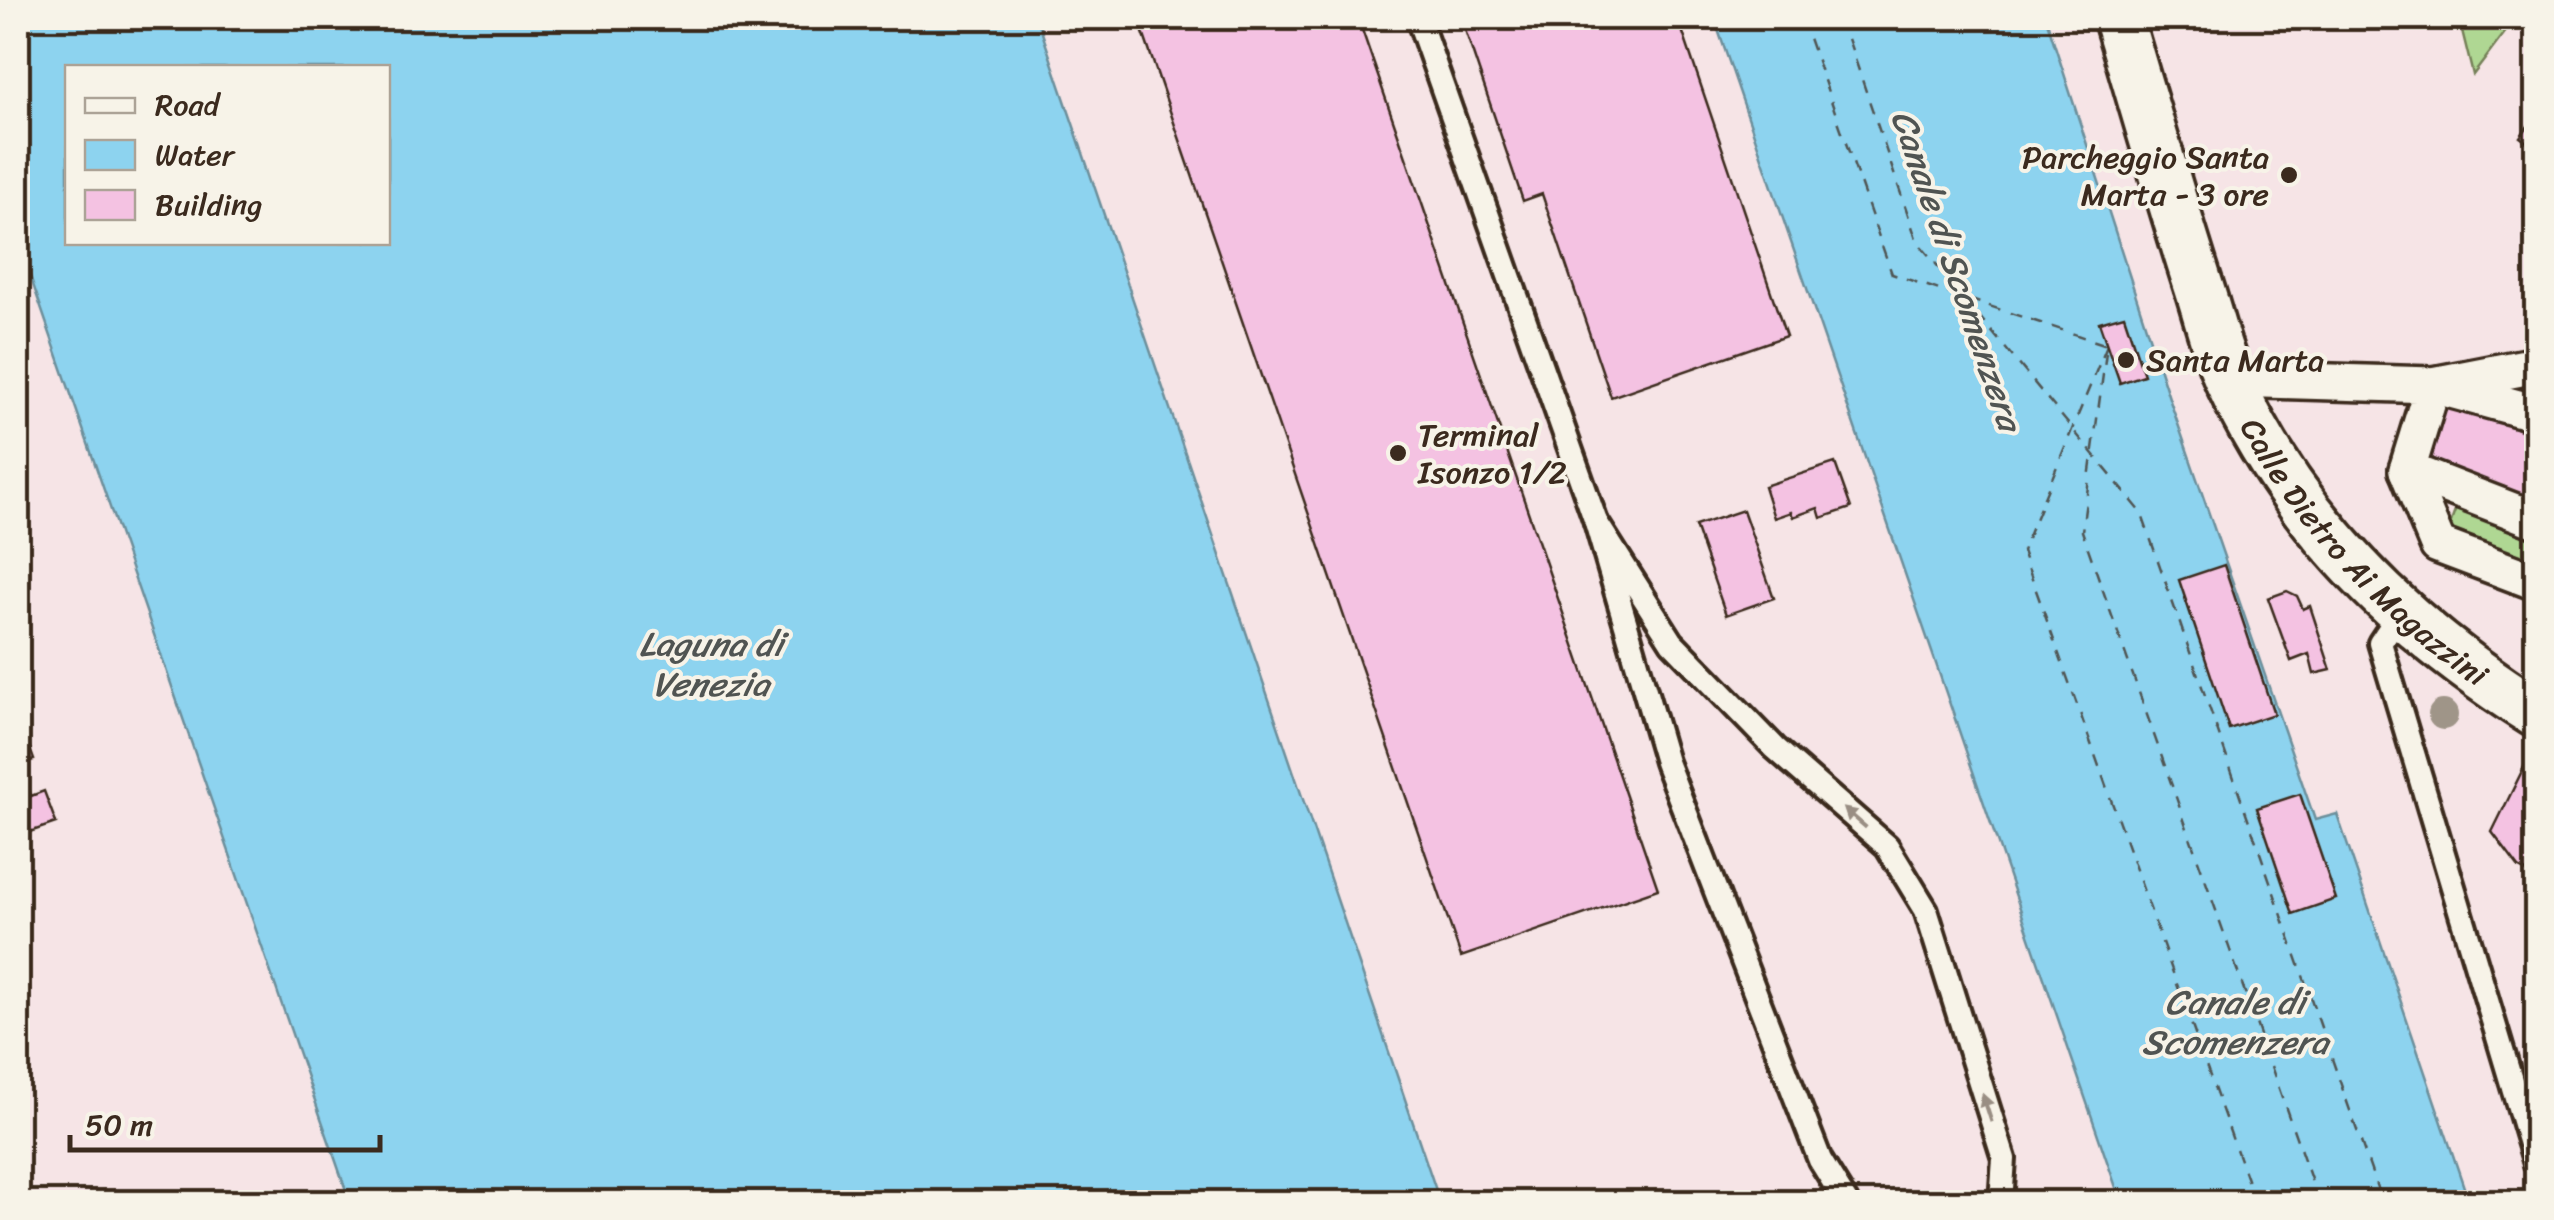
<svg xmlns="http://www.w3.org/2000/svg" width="2554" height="1220" viewBox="0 0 2554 1220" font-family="Sriracha,sans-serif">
  <rect width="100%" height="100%" fill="#f6e4e6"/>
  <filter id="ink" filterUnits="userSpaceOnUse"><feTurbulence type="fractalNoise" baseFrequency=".01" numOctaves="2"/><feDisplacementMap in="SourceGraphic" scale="20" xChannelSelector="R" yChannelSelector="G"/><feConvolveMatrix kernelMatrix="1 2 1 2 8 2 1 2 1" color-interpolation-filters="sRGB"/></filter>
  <g filter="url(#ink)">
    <!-- green -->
    <g fill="#afd793" stroke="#758058" stroke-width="2.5">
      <path d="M 2459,18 L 2516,18 L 2473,75 Z"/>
      <path d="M 2461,495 L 2536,523 L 2536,572 L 2445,538 Z"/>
    </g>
    <!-- water -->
    <g fill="#8dd3ef" stroke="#6c8f9b" stroke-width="2.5" fill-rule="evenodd">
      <path d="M 18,18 L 1037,18 L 1440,1202 L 350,1202 L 18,241 ZM 68,68 L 388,68 L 388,242 L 68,242 Z"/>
      <path d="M 1714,18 L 2046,18 L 2169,398 L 2315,820 L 2337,814 L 2469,1202 L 2121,1202 Z"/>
    </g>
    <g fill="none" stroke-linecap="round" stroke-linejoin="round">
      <!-- ferry -->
      <g stroke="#505452" stroke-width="2.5" stroke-dasharray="12 10" stroke-linecap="butt">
        <path d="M 1802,18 L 1892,274 L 1960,297"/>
        <path d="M 1841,18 L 1917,241 L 2141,512 L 2382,1202"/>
        <path d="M 1968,299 L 2107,345"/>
        <path d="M 2107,345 L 2022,551 L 2255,1202"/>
        <path d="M 2106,352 L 2082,531 L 2319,1202"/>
      </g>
    </g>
    <!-- building -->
    <g fill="#f4c2e2" stroke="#3b2a1e" stroke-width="2.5">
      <path d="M 1138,18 L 1358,18 L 1658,889 L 1461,957 Z"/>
      <path d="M 1461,18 L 1678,18 L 1786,336 L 1611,397 L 1542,194 L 1523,201 Z"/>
      <path d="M 2536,115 L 2536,168 L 2526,160 L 2535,148 L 2520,137 Z"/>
      <path d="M 2124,315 L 2144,375 L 2120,383 L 2099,322 Z"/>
      <path d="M 2445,401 L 2536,436 L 2536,512 L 2420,469 Z"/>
      <path d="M 1835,463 L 1851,508 L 1821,518 L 1818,508 L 1793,517 L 1791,512 L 1774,518 L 1764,486 Z"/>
      <path d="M 1743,510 L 1774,598 L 1726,615 L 1695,526 Z"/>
      <path d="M 2224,565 L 2274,714 L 2229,729 L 2179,580 Z"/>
      <path d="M 2287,591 L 2297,596 L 2303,609 L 2310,606 L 2331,670 L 2314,674 L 2309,654 L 2291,661 L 2268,598 Z"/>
      <path d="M 18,715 L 34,760 L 20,764 L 31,796 L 44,791 L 56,823 L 18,836 Z"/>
      <path d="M 2525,765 L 2536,771 L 2536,877 L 2519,868 L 2492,832 Z"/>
      <path d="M 2300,794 L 2336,899 L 2293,914 L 2257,808 Z"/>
    </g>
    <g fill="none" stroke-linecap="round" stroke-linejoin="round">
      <defs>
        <g id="service">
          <path d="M 1418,18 L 1596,522"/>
          <path d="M 2400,613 L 2380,643 L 2536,1164"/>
          <path d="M 1846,1202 L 1820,1160 L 1666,762 L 1596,522 L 1672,642 L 1775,748 L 1887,846 L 1926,910 L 2004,1159 L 2001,1202"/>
        </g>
        <g id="pedestrian">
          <path d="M 2536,365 L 2433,385 L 2536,413"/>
          <path d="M 2229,379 L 2433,385 L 2407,470 L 2536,520"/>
          <path d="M 2407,470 L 2438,545 L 2536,582"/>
        </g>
        <g id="minor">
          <path id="s1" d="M 2118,18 C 2144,105 2169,194 2197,281 C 2208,314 2216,350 2230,382 C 2295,525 2405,631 2536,713"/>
        </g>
      </defs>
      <!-- service casing -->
      <use href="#service" stroke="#3b2a1e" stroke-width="30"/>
      <!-- pedestrian casing -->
      <use href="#pedestrian" stroke="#3b2a1e" stroke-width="42"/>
      <!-- minor casing -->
      <use href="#minor" stroke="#3b2a1e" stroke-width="55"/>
      <!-- service -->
      <use href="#service" stroke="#f7f3e8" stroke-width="22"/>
      <!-- pedestrian -->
      <use href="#pedestrian" stroke="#f7f3e8" stroke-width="35"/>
      <!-- minor -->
      <use href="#minor" stroke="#f7f3e8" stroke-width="48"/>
    </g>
    <!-- trees -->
    <circle fill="#9f9588" cx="2443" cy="715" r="15"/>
    <!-- one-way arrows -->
    <defs><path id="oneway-solid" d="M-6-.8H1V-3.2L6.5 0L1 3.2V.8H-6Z" transform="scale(2.5)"/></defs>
    <g fill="#998e83">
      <use href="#oneway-solid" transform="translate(1855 818) rotate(-139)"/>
      <use href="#oneway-solid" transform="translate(1987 1108) rotate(-108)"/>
    </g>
  </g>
  <!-- markers -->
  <g fill="#3b2a1e" stroke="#f7f3e8" stroke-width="4">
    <circle cx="2289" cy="175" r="10"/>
    <circle cx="2126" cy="360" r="10"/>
    <circle cx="1398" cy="453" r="10"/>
  </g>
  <g text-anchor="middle" stroke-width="8" stroke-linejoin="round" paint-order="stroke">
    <!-- poi labels -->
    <g font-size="32" fill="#3b2a1e" stroke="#f7f3e8" text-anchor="start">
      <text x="2269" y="168" text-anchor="end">Parcheggio Santa<tspan x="2269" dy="37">Marta - 3 ore</tspan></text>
      <text x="2146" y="371">Santa Marta</text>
      <text x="1418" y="446">Terminal<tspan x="1418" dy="37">Isonzo 1/2</tspan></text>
    </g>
    <!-- street labels -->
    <g font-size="32" fill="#3b2a1e" stroke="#f7f3e8">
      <text dy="11" stroke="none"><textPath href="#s1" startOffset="600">Calle Dietro Ai Magazzini</textPath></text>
    </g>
    <!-- water labels -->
    <g font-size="35" font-style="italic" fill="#505452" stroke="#f7f3e8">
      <text transform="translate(1957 270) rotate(71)" y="12">Canale di Scomenzera</text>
      <text x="711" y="656">Laguna di<tspan x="711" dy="40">Venezia</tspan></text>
      <text x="2235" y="1014">Canale di<tspan x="2235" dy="40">Scomenzera</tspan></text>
    </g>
  </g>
  <!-- margin -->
  <rect width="2554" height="1220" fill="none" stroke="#f7f3e8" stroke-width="60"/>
  <rect x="30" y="30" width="2494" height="1160" fill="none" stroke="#3b2a1e" stroke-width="4" filter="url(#ink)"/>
  <!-- legend -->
  <rect x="65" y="65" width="325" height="180" fill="#f7f3e8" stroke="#aca397" stroke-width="2.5"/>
  <rect x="85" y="98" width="50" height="15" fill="#f7f3e8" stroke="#aca397" stroke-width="2.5"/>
  <text x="155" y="115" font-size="30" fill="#3b2a1e">Road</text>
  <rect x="85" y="140" width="50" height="30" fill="#8dd3ef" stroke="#aca397" stroke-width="2.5"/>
  <text x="155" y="165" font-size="30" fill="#3b2a1e">Water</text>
  <rect x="85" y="190" width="50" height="30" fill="#f4c2e2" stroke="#aca397" stroke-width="2.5"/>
  <text x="155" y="215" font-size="30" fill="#3b2a1e">Building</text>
  <!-- scale -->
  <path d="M70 1135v15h310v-15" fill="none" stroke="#3b2a1e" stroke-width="5"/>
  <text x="85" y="1135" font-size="30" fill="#3b2a1e" stroke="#f7f3e8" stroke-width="8" paint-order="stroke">50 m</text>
</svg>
